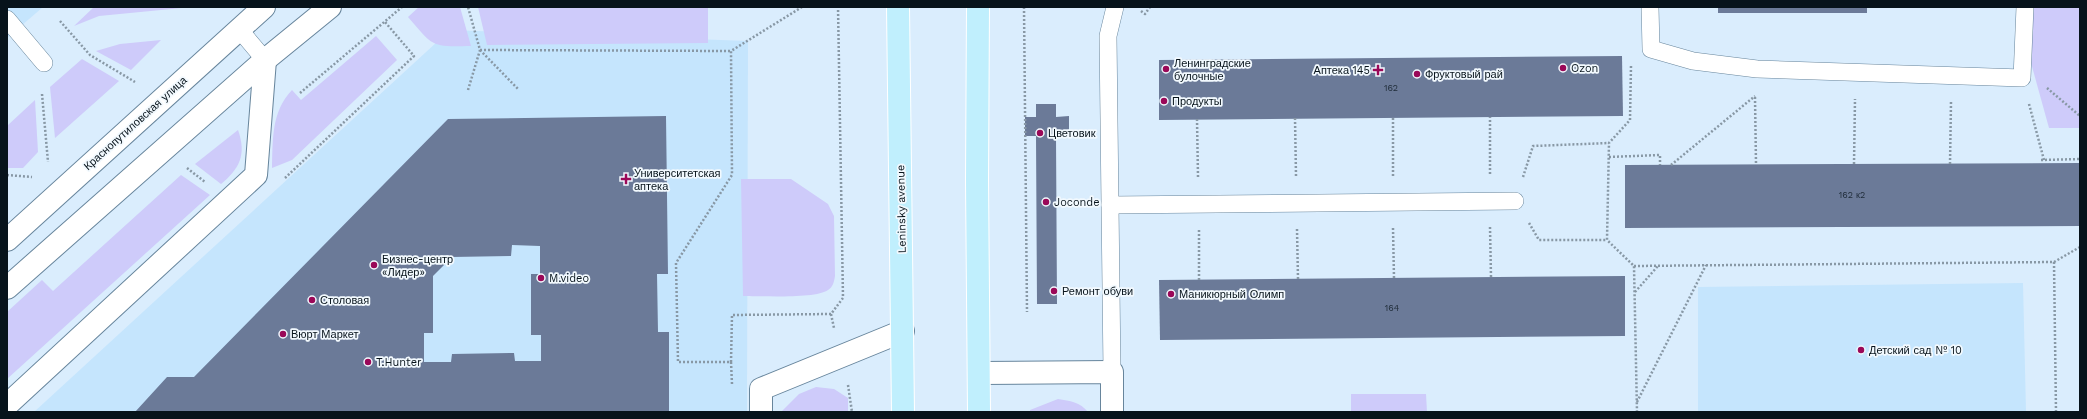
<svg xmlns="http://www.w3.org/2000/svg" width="2087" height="419" viewBox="0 0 2087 419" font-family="'Work Sans',sans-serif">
  <rect width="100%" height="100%" fill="#daedfd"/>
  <!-- built -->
  <g fill="#c5e5fd">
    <path d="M 7,7 L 43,7 L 7,38 Z"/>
    <path d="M 450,30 L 748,41 L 747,412 L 34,412 Z"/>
    <path d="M 2023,283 L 2026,412 L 1698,412 L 1698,287 Z"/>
  </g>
  <!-- green -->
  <g fill="#cecbfa">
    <path d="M 94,7 L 192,7 L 99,16 L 74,26 Z"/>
    <path d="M 419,7 L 460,7 L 471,46 C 431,47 434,47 408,17 Z"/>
    <path d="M 478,7 L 708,7 L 708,43 L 487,45 Z"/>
    <path d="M 2033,7 L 2080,7 L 2080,128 L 2049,128 L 2031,63 Z"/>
    <path d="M 376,36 L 397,60 L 292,160 L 272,168 C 273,140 271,112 292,90 L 301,100 Z"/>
    <path d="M 161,40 L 131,70 L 96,51 L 120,44 Z"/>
    <path d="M 82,59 L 119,81 L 55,138 L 50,87 Z"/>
    <path d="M 35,100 L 38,152 L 23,168 L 7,168 L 7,126 Z"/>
    <path d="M 238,130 C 247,155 239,169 221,184 L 195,164 Z"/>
    <path d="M 181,175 L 210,195 L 7,379 L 7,312 L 42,280 L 53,291 Z"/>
    <path d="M 741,179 L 791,179 L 828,204 L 834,216 L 835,276 C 834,282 833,287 828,290 C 816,299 760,296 743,296 Z"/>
    <path d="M 816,387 L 834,389 L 848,398 L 848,412 L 781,412 L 799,394 Z"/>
    <path d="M 1351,394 L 1426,394 L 1427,412 L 1351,412 Z"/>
    <path d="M 1058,399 C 1070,401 1080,402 1088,412 L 1030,412 L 1030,410 Z"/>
  </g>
  <!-- building -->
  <g fill="#6b7a98" fill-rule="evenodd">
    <rect x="1718" y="7" width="149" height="6"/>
    <path d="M 1622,56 L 1623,116 L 1159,120 L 1159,60 Z"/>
    <path d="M 1036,104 L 1056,104 L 1056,117 L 1069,116 L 1069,136 L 1056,137 L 1057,304 L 1037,304 L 1036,136 L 1025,136 L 1025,117 L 1036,117 Z"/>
    <path d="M 666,116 L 668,274 L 657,274 L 658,332 L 669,332 L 669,412 L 135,412 L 167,377 L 194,377 L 448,119 ZM 512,245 L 540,246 L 540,274 L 531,274 L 531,335 L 541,335 L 541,361 L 515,361 L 514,353 L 452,354 L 451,362 L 424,362 L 424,333 L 433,333 L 433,276 L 452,257 L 511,256 Z"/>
    <path d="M 2080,163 L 2080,226 L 1625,228 L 1625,165 Z"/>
    <path d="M 1625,276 L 1625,336 L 1160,340 L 1159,280 Z"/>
  </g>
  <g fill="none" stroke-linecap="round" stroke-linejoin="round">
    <defs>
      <g id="lane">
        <path d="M 1650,7 L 1651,49 L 1693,61 L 1757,69 L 2022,78 L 2025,7"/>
        <path d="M 7,19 L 44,63"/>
        <path d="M 239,29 L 265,60"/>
        <path d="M 1110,205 L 1515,201"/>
        <path d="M 1112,372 L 1108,36 L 1115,7"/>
      </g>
      <g id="street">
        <path d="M 979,373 L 1112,372 L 1112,412"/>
        <path d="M 7,405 L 256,175 L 265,60"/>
        <path d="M 761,412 L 761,389 L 903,331"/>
      </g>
      <g id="secondary">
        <path d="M 7,240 L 264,7"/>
        <path d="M 7,288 L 265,60 L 330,7"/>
      </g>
      <g id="primary">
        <path d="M 898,7 L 903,412"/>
        <path d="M 978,7 L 977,180 L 979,412"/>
      </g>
    </defs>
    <!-- lane casing -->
    <use href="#lane" stroke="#67859c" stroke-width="18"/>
    <!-- street casing -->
    <use href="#street" stroke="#67859c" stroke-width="24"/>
    <!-- secondary casing -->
    <use href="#secondary" stroke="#67859c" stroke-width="24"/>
    <!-- primary casing -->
    <use href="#primary" stroke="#fff" stroke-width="24"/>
    <!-- path -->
    <g stroke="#8898a5" stroke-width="2.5" stroke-dasharray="2 2" stroke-linecap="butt">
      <path d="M 1024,7 L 1027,312"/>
      <path d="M 1141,11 L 1145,14 L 1150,7"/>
      <path d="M 60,21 L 90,55 L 135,82"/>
      <path d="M 480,50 L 731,51"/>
      <path d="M 480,50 L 518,89"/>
      <path d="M 1631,66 L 1630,120 L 1609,143 L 1607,240 L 1634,266 L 1637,412"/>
      <path d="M 2047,88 L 2080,116"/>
      <path d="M 468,90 L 480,50 L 468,7"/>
      <path d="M 300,93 L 402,7"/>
      <path d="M 42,94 L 48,162"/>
      <path d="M 1755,97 L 1756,164"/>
      <path d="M 2029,104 L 2044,160"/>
      <path d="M 1295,118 L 1296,176"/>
      <path d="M 1393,118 L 1393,177"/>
      <path d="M 1197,119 L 1198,177"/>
      <path d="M 1609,157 L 1660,155 L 1660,165"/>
      <path d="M 2041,160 L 2080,159"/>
      <path d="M 1854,164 L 1855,99"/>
      <path d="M 1950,164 L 1951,102"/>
      <path d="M 1671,165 L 1755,96"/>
      <path d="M 187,168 L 205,182"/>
      <path d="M 1490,174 L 1490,117"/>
      <path d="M 7,175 L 32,177"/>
      <path d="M 1523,177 L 1533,146 L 1609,143"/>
      <path d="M 285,178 L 414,56 L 385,22"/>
      <path d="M 1529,223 L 1539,240 L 1607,240"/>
      <path d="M 1490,227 L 1491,277"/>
      <path d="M 1393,228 L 1394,278"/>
      <path d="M 1297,229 L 1298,279"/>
      <path d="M 1199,230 L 1199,280"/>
      <path d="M 2054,262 L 2056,412"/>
      <path d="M 1634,266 L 2054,262 L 2080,247"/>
      <path d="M 1635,292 L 1658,266"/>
      <path d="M 831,314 L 834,328"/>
      <path d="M 731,362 L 732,315 L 831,314 L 843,298 L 838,7"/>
      <path d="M 732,384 L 731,362 L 678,362 L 676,263 L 732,175 L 731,51 L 802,7"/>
      <path d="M 848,385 L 852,412"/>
      <path d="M 1637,402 L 1706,265"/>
    </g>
    <!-- lane -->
    <use href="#lane" stroke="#fff" stroke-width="17"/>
    <!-- street -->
    <use href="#street" stroke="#fff" stroke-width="22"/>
    <!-- secondary -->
    <use href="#secondary" stroke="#fff" stroke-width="22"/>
    <!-- primary -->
    <use href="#primary" stroke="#c0effd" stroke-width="22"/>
  </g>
  <!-- markers -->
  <g fill="#9a0858" stroke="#f2f9fe" stroke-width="1.5">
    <circle cx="1563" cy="68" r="4"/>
    <circle cx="1166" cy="69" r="4"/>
    <path d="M1376 64h4v4h4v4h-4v4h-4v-4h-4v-4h4z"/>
    <circle cx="1417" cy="74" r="4"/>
    <circle cx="1164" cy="101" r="4"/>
    <circle cx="1040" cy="133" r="4"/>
    <path d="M624 173h4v4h4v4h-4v4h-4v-4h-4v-4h4z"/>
    <circle cx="1046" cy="202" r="4"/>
    <circle cx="374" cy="265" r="4"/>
    <circle cx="541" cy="278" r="4"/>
    <circle cx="1054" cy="291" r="4"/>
    <circle cx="1171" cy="294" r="4"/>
    <circle cx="312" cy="300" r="4"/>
    <circle cx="283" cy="334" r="4"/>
    <circle cx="1861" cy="350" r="4"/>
    <circle cx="368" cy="362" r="4"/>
  </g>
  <g text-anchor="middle" stroke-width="3.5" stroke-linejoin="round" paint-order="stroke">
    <!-- number labels -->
    <g font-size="9" fill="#202d3a">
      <text x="1391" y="91">162</text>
      <text x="1852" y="198">162 к2</text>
      <text x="1392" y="311">164</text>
    </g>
    <!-- poi labels -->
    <g font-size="11" fill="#07131b" stroke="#f2f9fe" text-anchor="start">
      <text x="1174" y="67">Ленинградские<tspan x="1174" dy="13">булочные</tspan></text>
      <text x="1571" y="72">Ozon</text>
      <text x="1370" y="74" text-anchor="end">Аптека 145</text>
      <text x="1425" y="78">Фруктовый рай</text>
      <text x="1172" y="105">Продукты</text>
      <text x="1048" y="137">Цветовик</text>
      <text x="634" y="177">Университетская<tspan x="634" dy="13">аптека</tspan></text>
      <text x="1054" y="206">Joconde</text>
      <text x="382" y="263">Бизнес-центр<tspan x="382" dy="13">«Лидер»</tspan></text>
      <text x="549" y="282">M.video</text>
      <text x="1062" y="295">Ремонт обуви</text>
      <text x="1179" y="298">Маникюрный Олимп</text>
      <text x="320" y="304">Столовая</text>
      <text x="291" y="338">Вюрт Маркет</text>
      <text x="1869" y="354">Детский сад № 10</text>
      <text x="376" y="366">T.Hunter</text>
    </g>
    <!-- street labels -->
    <g font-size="11" fill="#07131b" stroke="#f2f9fe">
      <text transform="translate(135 123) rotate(-42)" y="4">Краснопутиловская улица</text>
      <text transform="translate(901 209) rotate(-91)" y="4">Leninsky avenue</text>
    </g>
  </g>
  <!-- border -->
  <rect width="2087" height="419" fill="none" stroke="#07131b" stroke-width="16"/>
</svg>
